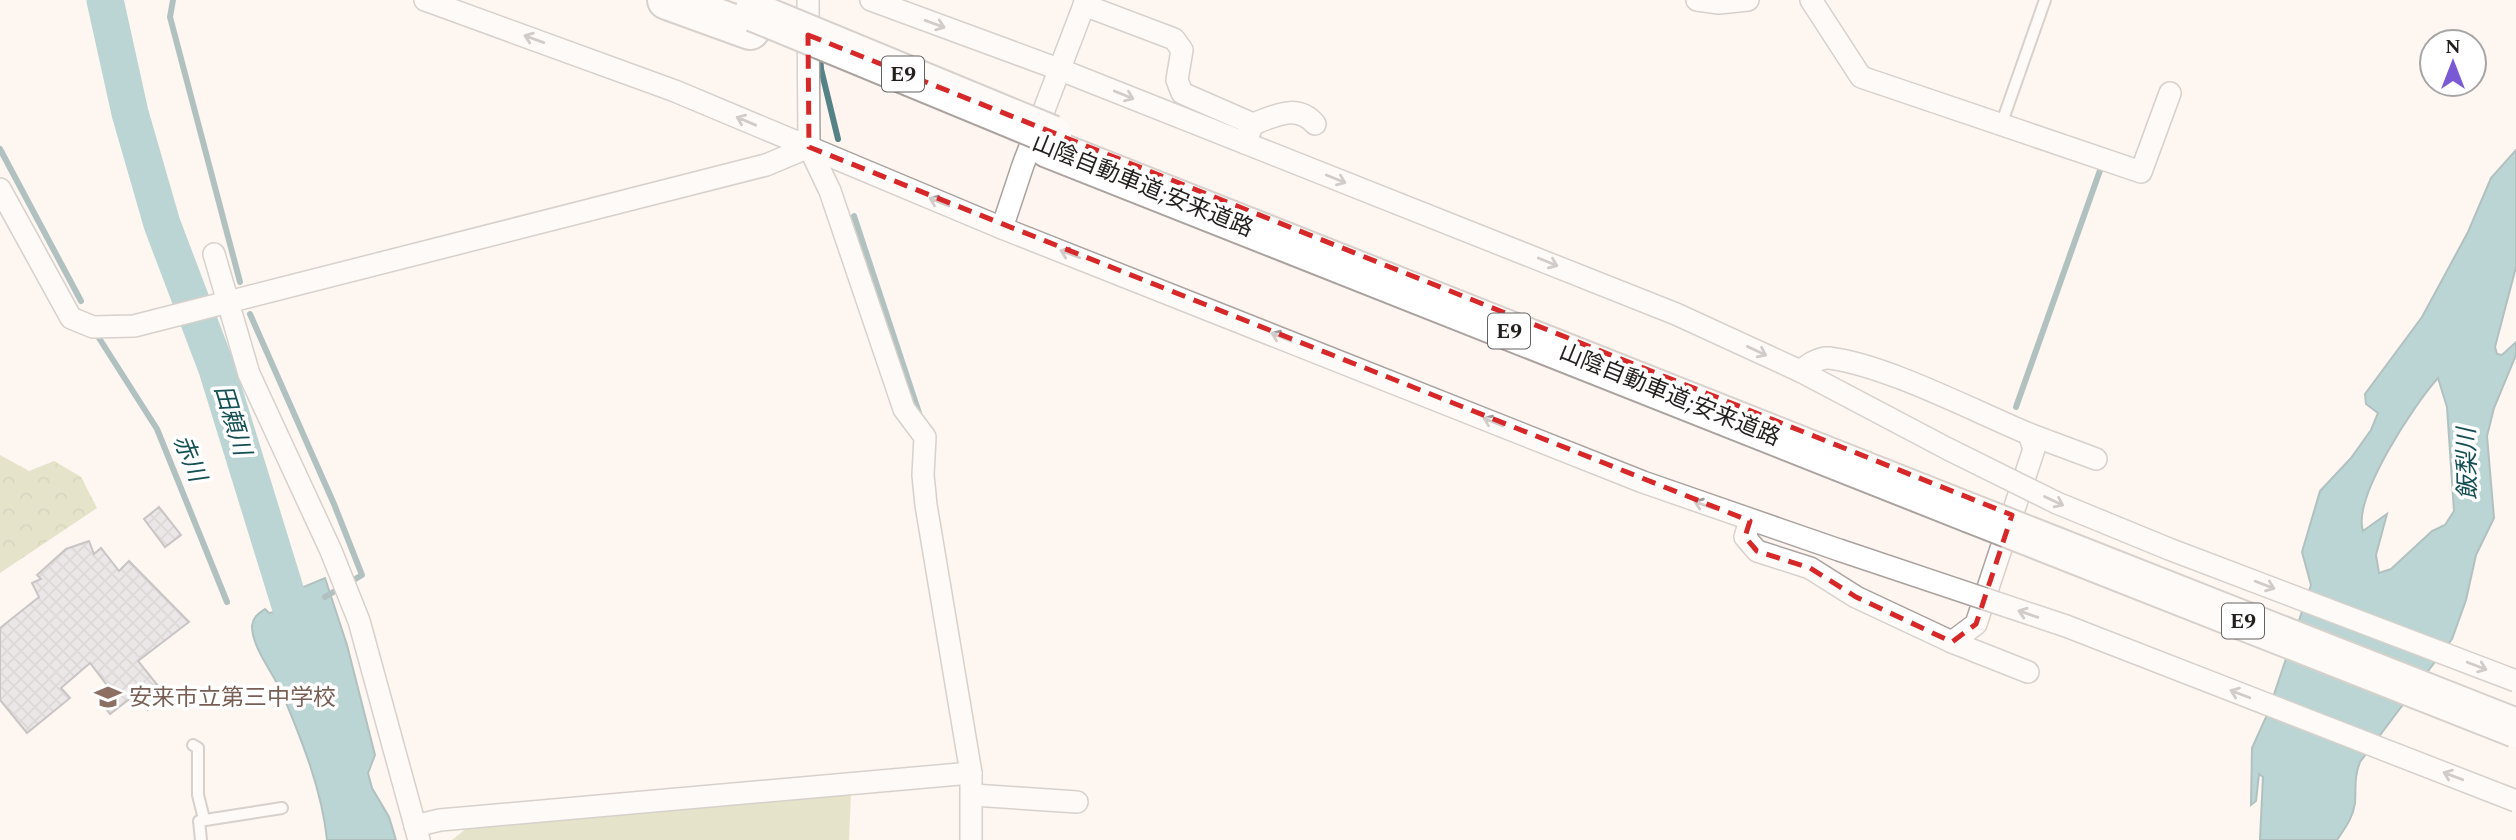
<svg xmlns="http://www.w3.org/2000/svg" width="2516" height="840" viewBox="0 0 2516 840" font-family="Spectral,'Noto Sans JP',serif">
  <defs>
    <pattern id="park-crowns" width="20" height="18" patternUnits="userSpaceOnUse" patternTransform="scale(1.75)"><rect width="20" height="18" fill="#c7cd9c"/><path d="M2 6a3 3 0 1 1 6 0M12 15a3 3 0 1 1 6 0" fill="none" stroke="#abb086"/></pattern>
    <pattern id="building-cross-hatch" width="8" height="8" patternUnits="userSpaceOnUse" patternTransform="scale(1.75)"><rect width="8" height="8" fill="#d6d3db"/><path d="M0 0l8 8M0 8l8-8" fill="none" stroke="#b7b5bc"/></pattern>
  </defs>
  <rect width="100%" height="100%" fill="#fef5f1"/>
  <!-- park -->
  <path fill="url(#park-crowns)" d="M 0,455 L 29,471 L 54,461 L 81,477 L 97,508 L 0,573 Z"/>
  <!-- pitch -->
  <path fill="#c7cd9c" d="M 851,792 L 849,840 L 452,840 L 467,828 Z"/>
  <!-- water -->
  <g fill="#6aadb2" stroke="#548286" stroke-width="2" fill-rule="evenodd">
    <path d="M 2516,150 L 2516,267 L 2495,347 L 2497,354 L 2502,355 L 2516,342 L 2516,355 L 2494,408 L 2487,436 L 2494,518 L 2476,555 L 2466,600 L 2452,639 L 2360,762 C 2354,776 2356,788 2355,803 C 2353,818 2345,828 2337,840 L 2260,840 L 2263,777 L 2259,774 L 2256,801 L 2251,805 L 2252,748 L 2267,715 L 2311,585 L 2302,552 L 2320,491 L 2351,458 L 2371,430 L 2378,413 L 2366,404 L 2365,394 L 2422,317 L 2468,232 L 2491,178 ZM 2438,378 L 2447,407 L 2454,511 L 2445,525 L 2432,531 L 2391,569 L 2379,573 L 2376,555 L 2387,514 L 2363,531 C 2352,498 2415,403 2438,378 Z"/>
    <path d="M 325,578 L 347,645 L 375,755 L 368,773 L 372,788 L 389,817 L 396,840 L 327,840 C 322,790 302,741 283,695 C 274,674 252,648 252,626 C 253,617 258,614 265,609 L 269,613 L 275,612 L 272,600 Z"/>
  </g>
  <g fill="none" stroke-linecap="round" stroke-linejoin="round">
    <!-- stream -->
    <g stroke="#548286" stroke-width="6">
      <path d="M 173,0 L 170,17 L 240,282"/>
      <path d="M 820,52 L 821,69 L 838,139"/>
      <path d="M 0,149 L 81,301"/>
      <path d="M 854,216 L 919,413"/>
      <path d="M 250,314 L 334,504 L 362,575 L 325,597"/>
      <path d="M 99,338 L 157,429 L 227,602"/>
      <path d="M 2016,407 L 2103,162"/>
    </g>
    <!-- river -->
    <path stroke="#6aadb2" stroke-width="37" d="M 105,0 L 130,113 L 162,224 L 217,369 L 301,641"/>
  </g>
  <!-- building -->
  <g fill="url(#building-cross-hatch)" stroke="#8c8a91" stroke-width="2">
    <path d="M 159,507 L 181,535 L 165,547 L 144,519 Z"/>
    <path d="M 89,541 L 94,554 L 101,548 L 119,571 L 129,561 L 189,622 L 138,661 L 167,697 L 148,710 L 136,694 L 110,714 L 101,702 L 112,692 L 90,663 L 61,688 L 70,698 L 27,733 L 0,700 L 0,628 L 39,597 L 32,583 L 41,579 L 37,575 L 66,549 Z"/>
  </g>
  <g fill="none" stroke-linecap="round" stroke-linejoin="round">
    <defs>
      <g id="lane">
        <path d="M 2001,125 L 2045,0"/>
        <path d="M 193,745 L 198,748 L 198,795 L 204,819"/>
        <path d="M 201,840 L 199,821 L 282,808"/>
      </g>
      <g id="street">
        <path d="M 425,0 L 675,91 L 1002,228 L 1643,482 L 1839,550"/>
        <path d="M 808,0 L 809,147 L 830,191 L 904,409 L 925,437 L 923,475 L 926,505 L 971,773 L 971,840"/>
        <path d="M 871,0 L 1061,70 L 1676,314 L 1800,371 L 1948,449"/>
        <path d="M 1697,0 L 1719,3 L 1748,0"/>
        <path d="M 1811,0 L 1861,77 L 2141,172 L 2170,93"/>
        <path d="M 1084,5 L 1174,39 L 1182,50 L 1177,80 L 1182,93 L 1253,124 L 1245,143"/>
        <path d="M 1253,124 C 1275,116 1297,103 1315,124"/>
        <path d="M 0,189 L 71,318 L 93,327 L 134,326 L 766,165 L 809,147"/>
        <path d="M 1002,228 L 1023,165 L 1086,0"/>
        <path d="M 214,254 L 249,374 L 331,551 L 359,621 L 419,840"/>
        <path d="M 2029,434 L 2096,459"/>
        <path d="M 1750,521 L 1745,537 L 1757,551 L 1810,568 L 1856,597 L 1952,642 L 1976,624 L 2034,449 L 2029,434 C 1974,411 1886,365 1829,358 C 1819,357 1808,365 1800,371"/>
        <path d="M 1952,642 L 2028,672"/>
        <path d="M 973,795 L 1077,802"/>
        <path d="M 415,826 L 440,820 L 971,773"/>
      </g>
      <g id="highway">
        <path d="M 667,0 L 750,30"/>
        <path d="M 1048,148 L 1970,513"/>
      </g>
    </defs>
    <!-- lane casing -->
    <use href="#lane" stroke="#aaa29e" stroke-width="14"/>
    <!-- street casing -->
    <use href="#street" stroke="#aaa29e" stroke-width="24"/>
    <!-- highway casing -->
    <use href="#highway" stroke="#aaa29e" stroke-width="42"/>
    <!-- lane -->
    <use href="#lane" stroke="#fff" stroke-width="10"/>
    <!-- street -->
    <use href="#street" stroke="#fff" stroke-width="21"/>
    <!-- highway -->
    <use href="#highway" stroke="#fff" stroke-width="38"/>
    <defs>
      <g id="street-bridge">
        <path d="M 1948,449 L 2057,503 L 2169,549 L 2516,681"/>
        <path d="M 1839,550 L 2066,626 L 2516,801"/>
      </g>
      <g id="highway-bridge">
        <path d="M 754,12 L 1052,135"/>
        <path d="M 1970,513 L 2516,728"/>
      </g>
    </defs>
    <!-- street-bridge casing -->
    <use href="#street-bridge" stroke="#aaa29e" stroke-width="24" stroke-linecap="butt"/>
    <!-- highway-bridge casing -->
    <use href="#highway-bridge" stroke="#aaa29e" stroke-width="42" stroke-linecap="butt"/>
    <!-- street-bridge -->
    <use href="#street-bridge" stroke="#fff" stroke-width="21"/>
    <!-- highway-bridge -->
    <use href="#highway-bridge" stroke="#fff" stroke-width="38"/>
  </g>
  <!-- one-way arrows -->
  <defs><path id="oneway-shaft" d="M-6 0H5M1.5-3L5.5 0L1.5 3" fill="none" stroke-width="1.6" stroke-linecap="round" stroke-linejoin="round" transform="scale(1.75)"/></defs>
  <g stroke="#9c9a9a">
    <use href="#oneway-shaft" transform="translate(935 24) rotate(20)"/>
    <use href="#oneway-shaft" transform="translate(534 39) rotate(-160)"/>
    <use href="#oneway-shaft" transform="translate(1124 95) rotate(22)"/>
    <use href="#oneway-shaft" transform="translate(746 121) rotate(-157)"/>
    <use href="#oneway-shaft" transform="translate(1336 179) rotate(22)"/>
    <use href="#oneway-shaft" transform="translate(939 202) rotate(-158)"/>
    <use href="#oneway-shaft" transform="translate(1070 254) rotate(-159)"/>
    <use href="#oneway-shaft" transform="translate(1548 262) rotate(22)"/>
    <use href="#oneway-shaft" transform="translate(1281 337) rotate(-158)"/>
    <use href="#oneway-shaft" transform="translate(1757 351) rotate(25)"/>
    <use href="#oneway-shaft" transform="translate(1493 422) rotate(-158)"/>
    <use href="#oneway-shaft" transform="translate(2054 501) rotate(25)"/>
    <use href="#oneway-shaft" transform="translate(1704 505) rotate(-160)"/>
    <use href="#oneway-shaft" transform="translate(2265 585) rotate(21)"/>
    <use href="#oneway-shaft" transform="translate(2028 614) rotate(-161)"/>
    <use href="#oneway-shaft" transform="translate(2477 666) rotate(21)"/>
    <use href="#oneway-shaft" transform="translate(2240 694) rotate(-159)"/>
    <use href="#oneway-shaft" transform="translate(2453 776) rotate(-159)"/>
  </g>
  <!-- marked area -->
  <path d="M0 0H2516V840H0ZM 808,35 L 2012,515 L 1976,624 L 1952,642 L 1856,597 L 1810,568 L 1757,551 L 1745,537 L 1750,521 L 809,147 Z" fill="#fef5f1" fill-opacity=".55" fill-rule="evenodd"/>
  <path fill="none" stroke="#d62828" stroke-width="5" stroke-dasharray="14 9" stroke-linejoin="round" d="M 808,35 L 2012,515 L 1976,624 L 1952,642 L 1856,597 L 1810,568 L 1757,551 L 1745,537 L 1750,521 L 809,147 Z"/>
  <!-- icons -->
  <defs>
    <symbol id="school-bare" viewBox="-9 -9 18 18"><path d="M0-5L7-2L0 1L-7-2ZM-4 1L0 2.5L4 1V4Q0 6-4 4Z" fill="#8d6e63" stroke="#fff" stroke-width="2.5" paint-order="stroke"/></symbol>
  </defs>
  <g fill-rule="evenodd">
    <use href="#school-bare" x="89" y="678" width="38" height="38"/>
  </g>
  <g text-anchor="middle" stroke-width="7" stroke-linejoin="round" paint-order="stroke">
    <!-- shield labels -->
    <g fill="#fff" stroke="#646262" stroke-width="2">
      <rect x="882" y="56.5" width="42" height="35" rx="5"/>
      <rect x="1488" y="313.5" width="42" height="35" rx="5"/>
      <rect x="2222" y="603.5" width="42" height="35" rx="5"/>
    </g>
    <g font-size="21" font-weight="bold" fill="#221f1e">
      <text x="903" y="81">E9</text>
      <text x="1509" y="338">E9</text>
      <text x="2243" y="628">E9</text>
    </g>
    <!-- street labels -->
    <g font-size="23" fill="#221f1e" stroke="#fff">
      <text transform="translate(1143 185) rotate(22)" y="8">山陰自動車道;安来道路</text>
      <text transform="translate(1670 394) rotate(22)" y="8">山陰自動車道;安来道路</text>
    </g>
    <!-- education labels -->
    <g font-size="23" fill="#785e54" stroke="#fff" text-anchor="start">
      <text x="129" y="705">安来市立第三中学校</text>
    </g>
    <!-- water labels -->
    <g font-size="24" font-style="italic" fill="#134f53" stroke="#fff">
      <text transform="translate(233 420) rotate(73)" y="8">田頼川</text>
      <text transform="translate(190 458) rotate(68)" y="8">赤川</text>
      <text transform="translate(2467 464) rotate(-91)" y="8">飯梨川</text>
    </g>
  </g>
  <!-- north arrow -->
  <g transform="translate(2453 63)"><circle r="33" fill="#ffffff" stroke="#a7a5a5" stroke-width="2"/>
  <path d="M0-5L12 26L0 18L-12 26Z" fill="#7a5ad4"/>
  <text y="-10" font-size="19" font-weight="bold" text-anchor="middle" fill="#221f1e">N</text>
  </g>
</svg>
